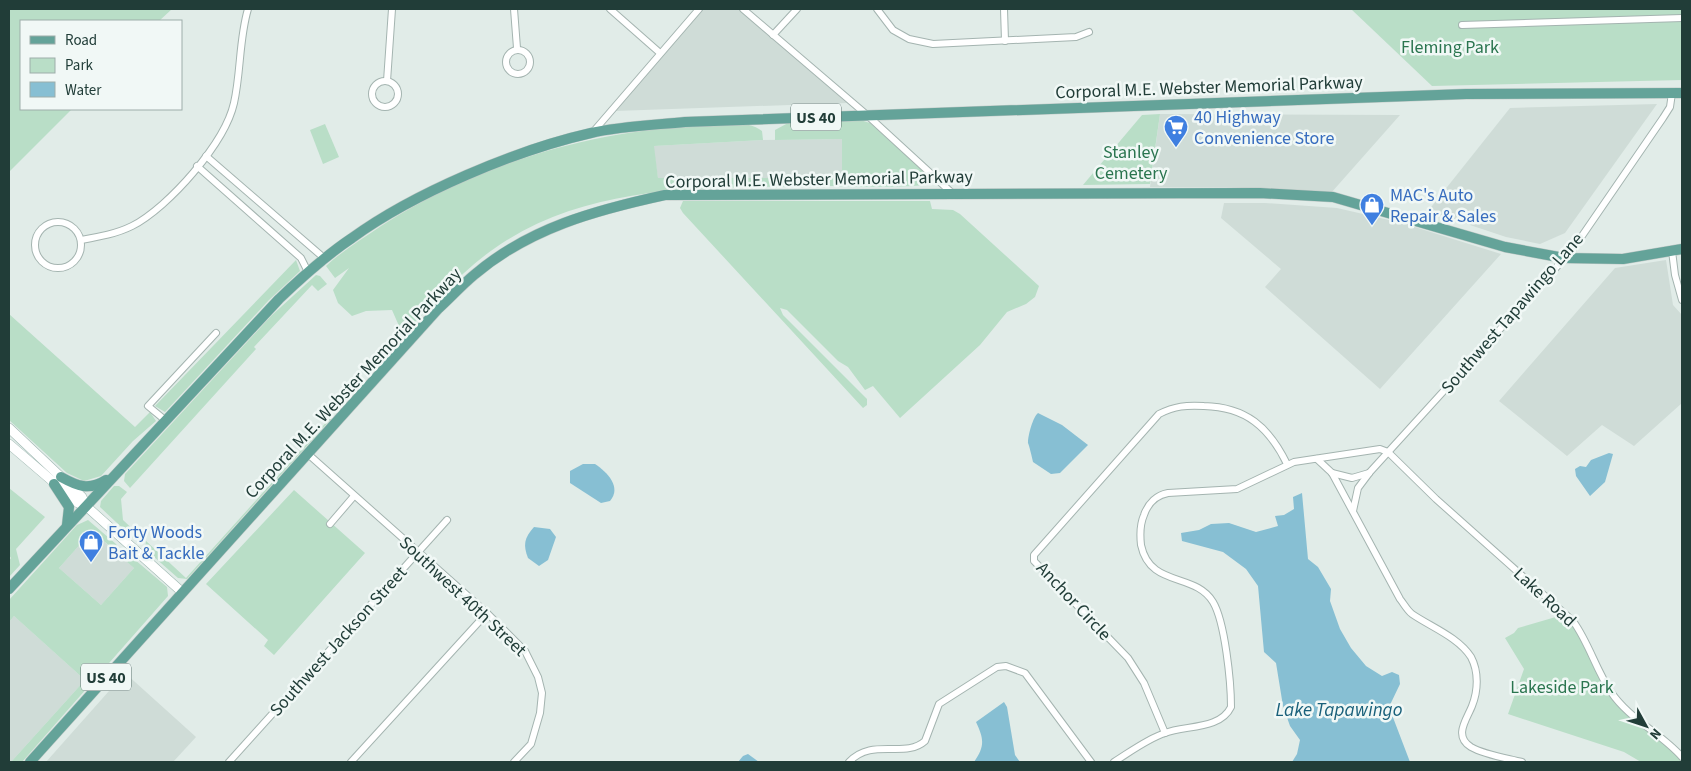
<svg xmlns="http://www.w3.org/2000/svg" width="1691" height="771" viewBox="0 0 1691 771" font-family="'Source Sans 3',sans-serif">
  <rect width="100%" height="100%" fill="#e1ece8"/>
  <!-- built -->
  <g fill="#cfdcd7">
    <path d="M 703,9 L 738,9 L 847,103 L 615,111 Z"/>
    <path d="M 1657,104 L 1565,233 L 1540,244 L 1506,237 L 1428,211 L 1510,108 Z"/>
    <path d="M 1160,114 L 1400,115 L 1331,193 L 1226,187 L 1150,187 Z"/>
    <path d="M 842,139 L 842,178 L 658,178 L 653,146 L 763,140 Z"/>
    <path d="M 1224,203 L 1265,203 L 1337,208 L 1402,223 L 1501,254 L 1380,389 L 1265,287 L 1281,269 L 1221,218 Z"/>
    <path d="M 1666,260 L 1673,305 L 1682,315 L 1682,403 L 1634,446 L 1602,425 L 1567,456 L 1499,401 L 1615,268 Z"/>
    <path d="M 92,531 L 134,568 L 101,605 L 59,568 Z"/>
    <path d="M 14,616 L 85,680 L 11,762 L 9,762 L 9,622 Z"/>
    <path d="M 125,673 L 196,737 L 173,762 L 46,762 Z"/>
  </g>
  <!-- green -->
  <g fill="#b9dec7">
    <path d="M 9,9 L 172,9 L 159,21 L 21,21 L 21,109 L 72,109 L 9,172 Z"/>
    <path d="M 1351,9 L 1682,9 L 1682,80 L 1432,86 Z"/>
    <path d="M 1160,114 L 1150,184 L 1083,185 L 1142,115 Z"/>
    <path d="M 860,120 L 870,123 L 932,179 L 932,183 C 920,189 839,186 819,186 C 713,188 601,182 507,240 C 468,264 434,302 403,335 L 392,310 L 366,311 L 352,316 L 338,303 L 333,290 L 349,268 L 335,278 L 326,266 C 342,251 362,239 381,226 C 476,165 589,130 702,126 C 720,125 746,119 762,131 L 763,140 L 654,146 L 658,178 L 842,178 L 842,139 L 775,140 L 775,130 L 788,123 Z"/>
    <path d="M 325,124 L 339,157 L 323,164 L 310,130 Z"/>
    <path d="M 683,201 L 930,201 L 932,209 L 953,210 L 960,214 L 1039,286 L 1035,297 L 1026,304 L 1007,312 L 980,345 L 900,418 L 873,386 L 865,390 L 848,367 L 838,361 L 787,310 L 780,308 L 783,315 L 867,399 L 867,405 L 863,408 L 683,213 L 680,208 Z"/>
    <path d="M 296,260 L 300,271 L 269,300 L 165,412 L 155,406 Z"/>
    <path d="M 316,275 L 320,276 L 327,284 L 318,291 L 312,285 L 254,347 L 256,349 L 130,488 L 124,481 L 125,474 L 271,316 Z"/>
    <path d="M 9,314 L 135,427 L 150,412 L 156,421 L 133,441 L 101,476 L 84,481 L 67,473 L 9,420 Z"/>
    <path d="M 331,417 L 332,418 L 187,579 L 178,578 L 145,549 L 146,541 L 186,578 Z"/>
    <path d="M 114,486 L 119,486 L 127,492 L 121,499 L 123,520 L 140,536 L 133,538 L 100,507 L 101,501 Z"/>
    <path d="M 9,488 L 45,517 L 16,549 L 20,565 L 9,577 L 9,561 L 11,558 L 9,555 Z"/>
    <path d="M 294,490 L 365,553 L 274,655 L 264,646 L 268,640 L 206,584 Z"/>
    <path d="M 88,520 L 116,544 L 120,551 L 119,554 L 92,531 L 59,568 L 101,605 L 134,568 L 127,562 L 134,559 L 167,587 L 168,596 L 22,762 L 11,762 L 85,680 L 14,616 L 9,622 L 9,600 L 77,525 Z"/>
    <path d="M 1566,614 L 1573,621 L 1611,692 L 1675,748 L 1682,757 L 1682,762 L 1641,762 L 1624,752 L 1508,714 L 1524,669 L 1505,638 L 1514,633 L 1518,628 Z"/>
  </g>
  <!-- water -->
  <g fill="#87bfd3">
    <path d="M 1038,413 L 1062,425 L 1088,445 L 1060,473 L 1051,474 L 1033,462 C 1032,457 1029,445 1028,443 C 1028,435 1033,417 1038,413 Z"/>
    <path d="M 1609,453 L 1613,454 L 1605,482 L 1590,496 L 1576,476 L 1575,469 L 1580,466 L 1586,467 L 1591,460 Z"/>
    <path d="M 583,464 L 595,464 C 607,472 622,487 610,501 L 601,503 L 570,483 L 570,471 Z"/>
    <path d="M 1302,493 L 1308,559 L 1318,567 L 1331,589 L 1330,601 L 1340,629 L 1351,648 L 1366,666 L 1382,676 L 1392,672 L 1399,675 L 1400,684 L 1389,707 L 1410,762 L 1292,762 L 1297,754 L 1300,740 L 1290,726 L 1283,706 L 1276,663 L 1264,652 L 1258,586 L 1246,569 L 1223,552 L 1182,541 L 1181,533 L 1199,530 L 1211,524 L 1229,523 L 1256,532 L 1278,526 L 1275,516 L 1284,515 L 1294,509 L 1293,497 Z"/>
    <path d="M 534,527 L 550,529 L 556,537 L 548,560 L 539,566 L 528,558 C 523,545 524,538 534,527 Z"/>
    <path d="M 1004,702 L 1007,707 L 1015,755 L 1020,762 L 974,762 C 985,746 984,739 976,722 Z"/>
    <path d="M 748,754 L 759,762 L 738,762 L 743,756 Z"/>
  </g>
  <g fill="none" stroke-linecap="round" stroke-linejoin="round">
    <defs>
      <g id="street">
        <path d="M 514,9 L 517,48"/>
        <path d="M 610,9 L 660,53"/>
        <path d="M 743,9 L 867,115 L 952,193"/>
        <path d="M 877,9 L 893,30 L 909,39 L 933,44 L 1076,37 L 1089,32"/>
        <path d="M 1004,9 L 1005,41"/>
        <path d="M 1462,25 L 1682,18"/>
        <path d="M 773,35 L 797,9"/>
        <circle cx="518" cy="62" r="12"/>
        <path d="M 387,81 L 392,9"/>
        <circle cx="385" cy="94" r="13"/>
        <path d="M 593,132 L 699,9"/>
        <path d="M 206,156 L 324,258"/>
        <path d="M 197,166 L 301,258 L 308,272"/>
        <circle cx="58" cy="245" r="23"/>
        <path d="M 81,240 C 98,237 116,234 132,226 C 169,207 225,143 234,103 C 241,72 239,39 248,9"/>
        <path d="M 1672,251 L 1675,275 L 1682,300"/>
        <path d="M 165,420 L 148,406 L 216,333"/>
        <path d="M 308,454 L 487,613 L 525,651 L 538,677 L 542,693 L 540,713 L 531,744 L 514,762"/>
        <path d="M 1317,459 L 1332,473 L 1400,599 C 1404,604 1407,610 1412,614 C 1431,627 1458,637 1471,657 C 1479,672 1478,691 1472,706 C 1467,719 1453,736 1471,747 C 1485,755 1506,758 1522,762"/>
        <path d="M 1332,473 L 1352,478 L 1369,473"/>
        <path d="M 1353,511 L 1358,488 L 1370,472 L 1573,249 L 1663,118 L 1670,107 L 1672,93"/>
        <path d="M 330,524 L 354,496"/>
        <path d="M 1165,733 L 1144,683 L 1128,658 L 1034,561 L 1034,555 L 1159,414 C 1175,406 1186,405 1204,406 C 1246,407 1269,427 1287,464"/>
        <path d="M 229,762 L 447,520"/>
        <path d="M 351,762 L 487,613"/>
        <path d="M 849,762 C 872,737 905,759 925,741 L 939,704 L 997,667 L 1006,666 L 1025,673 L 1091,762"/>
        <path d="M 1114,762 C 1130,752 1147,739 1165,733 C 1185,725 1220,730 1231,707 C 1231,682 1225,622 1213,602 C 1195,572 1150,588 1141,545 C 1140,536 1140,524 1144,515 C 1148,503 1157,495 1168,493 L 1237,489 L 1294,462 L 1380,449 L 1388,452 L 1436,499 L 1573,621 C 1589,643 1596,670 1611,692 C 1629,719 1661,733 1682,757"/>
      </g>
      <g id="secondary">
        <path d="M 9,428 L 82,497 L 86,506 L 182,592"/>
        <path d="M 9,444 L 78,503 L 86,506"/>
      </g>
      <g id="primary">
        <path d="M 61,477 C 77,486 89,491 106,480"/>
        <path d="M 54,484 L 69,507 L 67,525"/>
        <path d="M 9,589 L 279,299 C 302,277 325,256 352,238 C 414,193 516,150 591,133 C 621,126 655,125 685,122 L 1466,94 L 1682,93"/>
        <path d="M 30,762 L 438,309 C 450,298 462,285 474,275 C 529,228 596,210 665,195 L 1260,193 L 1333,197 L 1505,247 L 1564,258 L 1623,259 L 1682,249"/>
      </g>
    </defs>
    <!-- street casing -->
    <use href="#street" stroke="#a4b4b0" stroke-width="8"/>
    <!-- secondary casing -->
    <use href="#secondary" stroke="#9fb8b2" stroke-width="10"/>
    <!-- primary casing -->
    <use href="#primary" stroke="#c1c9c7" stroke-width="11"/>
    <!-- street -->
    <use href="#street" stroke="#fff" stroke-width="6"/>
    <!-- secondary -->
    <use href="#secondary" stroke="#fff" stroke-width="9"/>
    <!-- primary -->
    <use href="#primary" stroke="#64a399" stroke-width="10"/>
  </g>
  <!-- icons -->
  <defs>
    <symbol id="supermarket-pin" viewBox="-11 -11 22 30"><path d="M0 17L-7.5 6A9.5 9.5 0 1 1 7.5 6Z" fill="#3f7fe0" stroke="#f1f8f6"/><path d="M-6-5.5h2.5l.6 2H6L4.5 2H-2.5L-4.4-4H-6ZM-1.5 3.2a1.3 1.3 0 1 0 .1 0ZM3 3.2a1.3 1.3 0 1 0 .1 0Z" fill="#fff"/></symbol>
    <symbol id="shop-pin" viewBox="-11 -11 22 30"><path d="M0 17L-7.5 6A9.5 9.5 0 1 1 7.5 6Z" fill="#3f7fe0" stroke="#f1f8f6"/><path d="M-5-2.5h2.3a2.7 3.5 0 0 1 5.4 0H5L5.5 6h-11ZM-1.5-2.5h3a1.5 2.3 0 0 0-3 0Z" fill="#fff"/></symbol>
  </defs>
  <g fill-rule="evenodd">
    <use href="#supermarket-pin" x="1162" y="113" width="28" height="38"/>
    <use href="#shop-pin" x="1358" y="191" width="28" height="38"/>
    <use href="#shop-pin" x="77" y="528" width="28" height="38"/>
  </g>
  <g text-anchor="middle" stroke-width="5" stroke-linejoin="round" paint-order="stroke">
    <!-- shield labels -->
    <g fill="#f1f8f6" stroke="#5f7571" stroke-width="1">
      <rect x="791" y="103.5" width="50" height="27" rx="4"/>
      <rect x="81" y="663.5" width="50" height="27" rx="4"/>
    </g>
    <g font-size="16" font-weight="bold" fill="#213d38">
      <text x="816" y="123">US 40</text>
      <text x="106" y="683">US 40</text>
    </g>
    <!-- park labels -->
    <g font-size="18" fill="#2a754f" stroke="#f1f8f6">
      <text x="1450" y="53">Fleming Park</text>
      <text x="1131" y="158">Stanley<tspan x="1131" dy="21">Cemetery</tspan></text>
      <text x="1562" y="693">Lakeside Park</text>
    </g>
    <!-- street labels -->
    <g font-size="18" fill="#213d38" stroke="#f1f8f6">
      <text transform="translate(1209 87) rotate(-2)" y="6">Corporal M.E. Webster Memorial Parkway</text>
      <text transform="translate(819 179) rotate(-1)" y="6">Corporal M.E. Webster Memorial Parkway</text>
      <text transform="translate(1512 313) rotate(-49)" y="6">Southwest Tapawingo Lane</text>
      <text transform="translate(353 383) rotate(-47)" y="6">Corporal M.E. Webster Memorial Parkway</text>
      <text transform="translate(463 596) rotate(43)" y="6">Southwest 40th Street</text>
      <text transform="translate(1545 597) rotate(43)" y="6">Lake Road</text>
      <text transform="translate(1074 601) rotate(47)" y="6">Anchor Circle</text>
      <text transform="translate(338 641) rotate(-48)" y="6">Southwest Jackson Street</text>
    </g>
    <!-- shop labels -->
    <g font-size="18" fill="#366cbe" stroke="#f1f8f6" text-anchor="start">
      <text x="1194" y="123">40 Highway<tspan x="1194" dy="21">Convenience Store</tspan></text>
      <text x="1390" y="201">MAC's Auto<tspan x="1390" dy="21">Repair &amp; Sales</tspan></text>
      <text x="108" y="538">Forty Woods<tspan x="108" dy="21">Bait &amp; Tackle</tspan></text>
    </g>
    <!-- water labels -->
    <g font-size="19" font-style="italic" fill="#19607a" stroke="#f1f8f6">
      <text x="1339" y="716">Lake Tapawingo</text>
    </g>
  </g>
  <!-- border -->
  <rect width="1691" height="771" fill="none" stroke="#213d38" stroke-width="20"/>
  <!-- legend -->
  <rect x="20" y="20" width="162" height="90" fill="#f1f8f6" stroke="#9eadaa"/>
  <rect x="30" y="36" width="25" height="8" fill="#64a399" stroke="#9eadaa"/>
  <text x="65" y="45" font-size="15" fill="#213d38">Road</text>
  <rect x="30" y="58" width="25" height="15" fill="#b9dec7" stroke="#9eadaa"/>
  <text x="65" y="70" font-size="15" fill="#213d38">Park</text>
  <rect x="30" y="82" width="25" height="15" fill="#87bfd3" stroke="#9eadaa"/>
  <text x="65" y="95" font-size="15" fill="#213d38">Water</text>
  <!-- north arrow -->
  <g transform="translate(1646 726) rotate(130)" stroke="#f1f8f6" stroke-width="4" paint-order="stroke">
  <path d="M0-4L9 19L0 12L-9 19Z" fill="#213d38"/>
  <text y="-8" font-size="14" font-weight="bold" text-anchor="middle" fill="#213d38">N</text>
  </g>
</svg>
